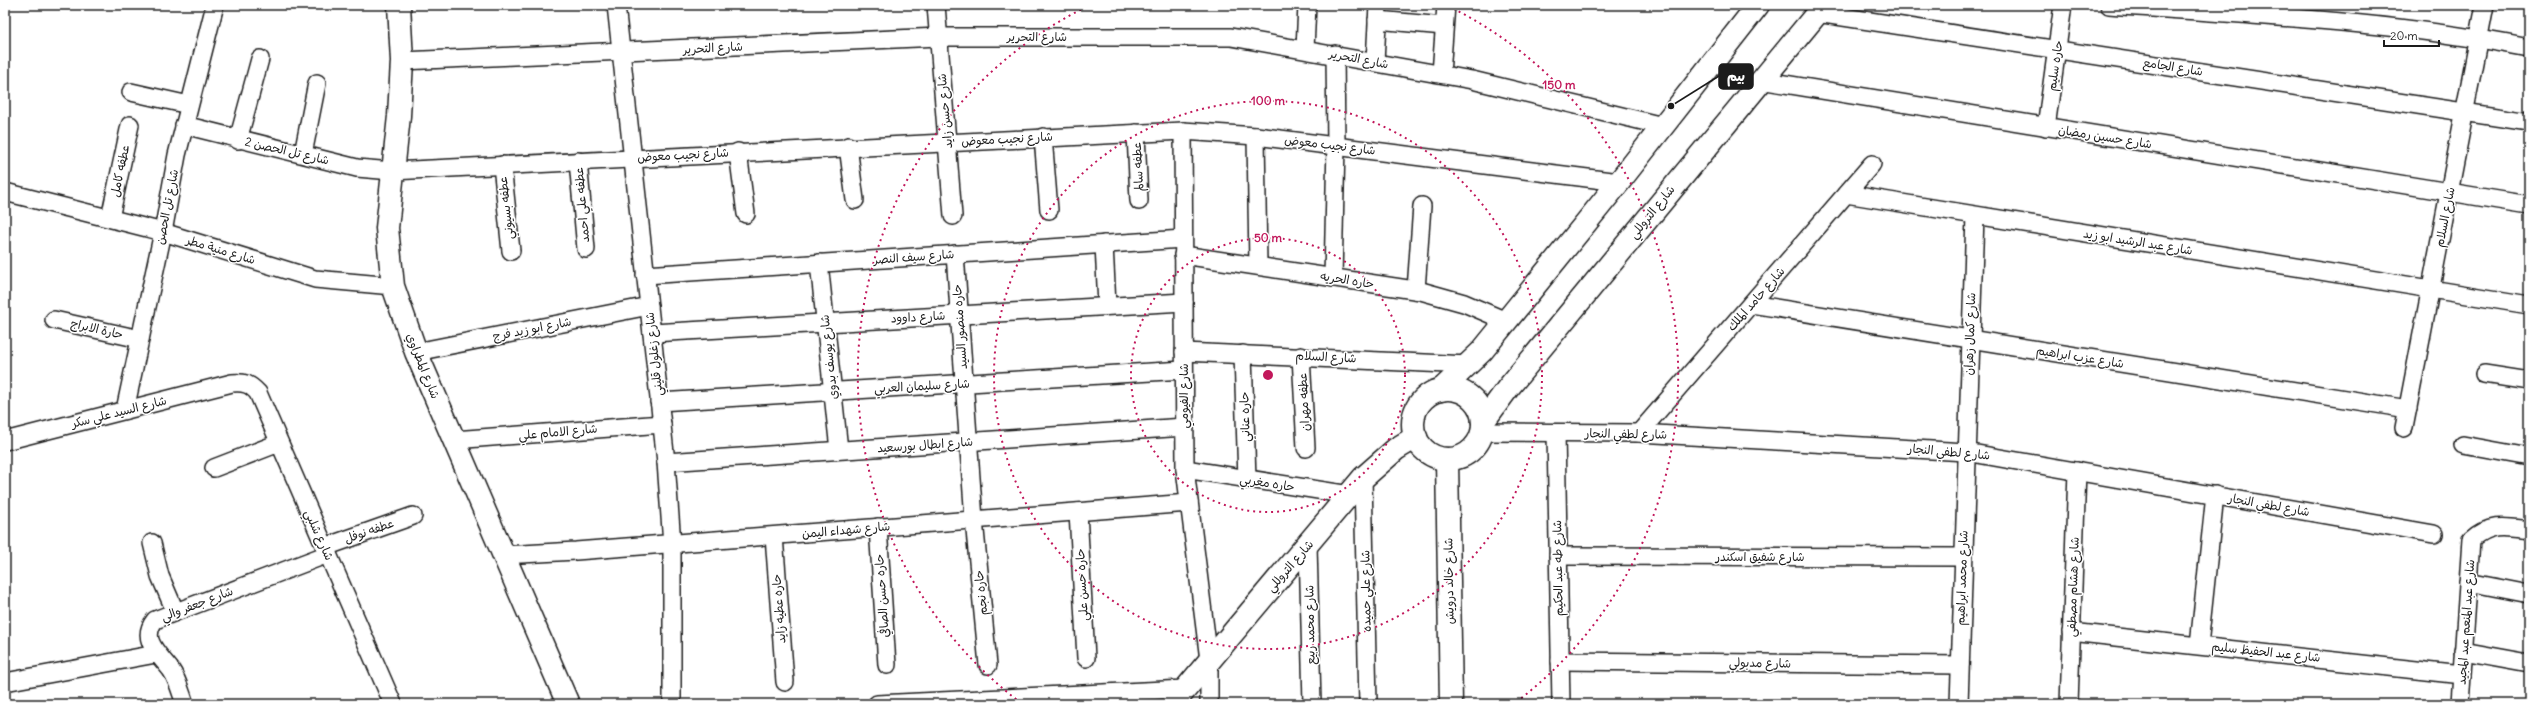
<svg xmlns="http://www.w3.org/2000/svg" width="2534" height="709" viewBox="0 0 2534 709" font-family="Delius,'Playpen Sans Arabic',sans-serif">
  <rect width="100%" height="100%" fill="#fff"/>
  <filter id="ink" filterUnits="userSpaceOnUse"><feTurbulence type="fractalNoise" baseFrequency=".025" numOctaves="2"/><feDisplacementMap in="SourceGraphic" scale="8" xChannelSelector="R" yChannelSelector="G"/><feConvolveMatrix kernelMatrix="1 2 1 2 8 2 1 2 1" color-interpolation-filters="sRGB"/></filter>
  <g filter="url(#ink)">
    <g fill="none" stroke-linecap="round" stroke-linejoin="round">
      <defs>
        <g id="street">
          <path d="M 616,5 L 666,462 L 672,544 L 672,704"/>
          <path d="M 936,5 L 953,216"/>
          <path d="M 2109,5 C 2249,15 2391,21 2529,48"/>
          <path d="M 1817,13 L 2529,122"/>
          <path d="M 1377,20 L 1444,26"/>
          <path d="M 1305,49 L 1307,5"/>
          <path d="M 402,61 L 939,37 L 1231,37 L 1472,80 L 1663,126"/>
          <path d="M 1375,62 L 1378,5"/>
          <path d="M 1441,74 L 1446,5"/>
          <path d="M 1760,80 L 2529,205"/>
          <path d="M 131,92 L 189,105"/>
          <path d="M 184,125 L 357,168 L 392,171 L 1183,131 L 1256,136 L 1619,182"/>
          <path d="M 2046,127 L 2063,5"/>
          <path d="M 1183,131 L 1185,469 L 1209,660 L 1209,704"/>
          <path d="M 1136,133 L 1139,201"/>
          <path d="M 1256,136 L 1258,266"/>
          <path d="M 1043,137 L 1049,210"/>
          <path d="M 238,140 L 260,59"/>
          <path d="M 848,146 L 855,200"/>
          <path d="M 738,152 L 746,214"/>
          <path d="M 303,154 L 317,83"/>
          <path d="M 578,161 L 586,249"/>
          <path d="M 502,165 L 511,251"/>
          <path d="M 5,192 L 163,232 L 315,279 L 393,286"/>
          <path d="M 1846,194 L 2529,305"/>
          <path d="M 110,218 L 130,125"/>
          <path d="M 1104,244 L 1107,306"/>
          <path d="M 955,254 L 974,520 L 988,665"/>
          <path d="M 1183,255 L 1421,291 L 1464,303 L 1506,321"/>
          <path d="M 819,263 L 839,450"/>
          <path d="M 645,275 L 1183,239"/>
          <path d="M 1333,278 L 1336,145 L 1335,54"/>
          <path d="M 1416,290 L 1422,206"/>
          <path d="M 1751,304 L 2408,409"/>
          <path d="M 54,320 L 140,339"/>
          <path d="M 652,333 L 1184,302"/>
          <path d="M 416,352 L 649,306"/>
          <path d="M 1184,352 L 1469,365"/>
          <path d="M 1243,354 L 1247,480"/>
          <path d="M 1301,356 L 1306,448"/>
          <path d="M 2484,374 L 2529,381"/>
          <path d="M 659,402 L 1184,370"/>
          <path d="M 125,410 L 163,232 L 177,155 L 215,5"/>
          <path d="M 2404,428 L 2485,5"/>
          <path d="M 1482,432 L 1639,433 L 1966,452 L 2434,534"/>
          <path d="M 1556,433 L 1561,704"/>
          <path d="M 1639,433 L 1872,164"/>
          <path d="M 454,440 L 662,424"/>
          <path d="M 5,441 L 232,383 C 245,382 250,384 258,393 L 393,704"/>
          <path d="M 2463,445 L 2529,457"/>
          <path d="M 666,462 L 1185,427"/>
          <path d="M 214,468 L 279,443"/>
          <path d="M 1185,469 L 1350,495"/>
          <path d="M 1363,478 L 1368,704"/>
          <path d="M 1078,512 L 1086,658"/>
          <path d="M 878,527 L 887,665"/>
          <path d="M 774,536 L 785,682"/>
          <path d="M 152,543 L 160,576 L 175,611"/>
          <path d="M 1308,545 L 1312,704"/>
          <path d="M 325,547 L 413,516"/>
          <path d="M 502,555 L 576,551 L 1189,503"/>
          <path d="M 1558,556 L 1962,557"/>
          <path d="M 2468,582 L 2529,594"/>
          <path d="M 2071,632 L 2462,675"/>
          <path d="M 2199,645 L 2215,495"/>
          <path d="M 2463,651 L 2529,663"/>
          <path d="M 1560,661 L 1960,665"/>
          <path d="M 5,682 L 156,654"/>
          <path d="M 185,704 C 181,693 178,680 171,670 C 160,655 139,640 155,620 L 328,554"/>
          <path d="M 877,704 L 1185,689"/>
          <path d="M 1959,704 L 1975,216"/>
          <path d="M 2069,704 L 2077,471"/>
          <path d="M 2460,704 L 2471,540 C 2490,523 2506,527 2529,530"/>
        </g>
        <g id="secondary">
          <path d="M 399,5 L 402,61 L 399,116 L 387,228 L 393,286 L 416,352 L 568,704"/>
          <circle cx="1448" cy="424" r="35"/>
          <path d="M 1441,390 L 1482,351 L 1619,182 L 1758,5"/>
          <path d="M 1483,422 L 1508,388 L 1824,5"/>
          <path d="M 1447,459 L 1451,704"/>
          <path d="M 1173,704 L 1363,478 L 1396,449 L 1416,437"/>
        </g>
      </defs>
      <!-- street casing -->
      <use href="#street" stroke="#1c1c1c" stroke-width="20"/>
      <!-- secondary casing -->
      <use href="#secondary" stroke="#1c1c1c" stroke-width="25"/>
      <!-- street -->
      <use href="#street" stroke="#fff" stroke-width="17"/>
      <!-- secondary -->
      <use href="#secondary" stroke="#fff" stroke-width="22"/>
    </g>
  </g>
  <!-- distance rings -->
  <g fill="none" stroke="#c2185b" stroke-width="2" stroke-dasharray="2 4">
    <circle cx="1268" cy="375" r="137"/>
    <circle cx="1268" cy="375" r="274"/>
    <path d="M1021 703A411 411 0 0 1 1088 6M1448 6A411 411 0 0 1 1515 703"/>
  </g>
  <g text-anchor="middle" stroke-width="3" stroke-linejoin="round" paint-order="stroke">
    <!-- street labels -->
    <g font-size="12" fill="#1c1c1c" stroke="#fff">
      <text x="1037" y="41">شارع التحرير</text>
      <text transform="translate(713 48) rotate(-3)" y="4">شارع التحرير</text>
      <text transform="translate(1359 59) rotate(11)" y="4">شارع التحرير</text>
      <text transform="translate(2055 66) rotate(-82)" y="4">حاره سليم</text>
      <text transform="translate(2173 67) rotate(9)" y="4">شارع الجامع</text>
      <text transform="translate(945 111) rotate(-95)" y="4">شارع حسن زايد</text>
      <text transform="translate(2105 137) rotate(9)" y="4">شارع حسين رمضان</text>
      <text transform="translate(1007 139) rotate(-3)" y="4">شارع نجيب معوض</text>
      <text transform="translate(1330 145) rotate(7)" y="4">شارع نجيب معوض</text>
      <text transform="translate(287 151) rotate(13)" y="4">شارع تل الحصن 2</text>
      <text transform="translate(683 155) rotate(-3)" y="4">شارع نجيب معوض</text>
      <text transform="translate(1138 167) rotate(-93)" y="4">عطفه سالم</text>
      <text transform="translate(120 171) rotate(-78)" y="4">عطفه كامل</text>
      <text transform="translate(582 205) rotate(-95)" y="4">عطفه علي احمد</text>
      <text transform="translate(167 207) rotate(-79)" y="4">شارع تل الحصن</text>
      <text transform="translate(506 208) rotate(-96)" y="4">عطفه بسيوني</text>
      <text transform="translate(1652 212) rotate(-51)" y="4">شارع التروللي</text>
      <text transform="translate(2445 217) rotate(-79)" y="4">شارع السلام</text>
      <text transform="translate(2138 242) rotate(9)" y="4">شارع عبد الرشيد ابو زيد</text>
      <text transform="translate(221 250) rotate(17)" y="4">شارع منية مطر</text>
      <text transform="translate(914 257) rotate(-4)" y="4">شارع سيف النصر</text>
      <text transform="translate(1347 280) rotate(9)" y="4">حاره الحريه</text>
      <text transform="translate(1756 299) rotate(-49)" y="4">شارع حامد الملك</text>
      <text transform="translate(918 317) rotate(-3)" y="4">شارع داوود</text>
      <text transform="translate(960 327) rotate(-94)" y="4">حاره منصور السيد</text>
      <text transform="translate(97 329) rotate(13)" y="4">حارة الابراج</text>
      <text transform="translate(532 329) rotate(-11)" y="4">شارع ابو زيد فرج</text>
      <text transform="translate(1970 334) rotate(-88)" y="4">شارع كمال زهران</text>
      <text transform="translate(654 354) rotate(-96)" y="4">شارع زغلول قليني</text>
      <text transform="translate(829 357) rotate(-96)" y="4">شارع يوسف بدوي</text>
      <text transform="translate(1326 357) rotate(3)" y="4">شارع السلام</text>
      <text transform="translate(2080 357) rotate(9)" y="4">شارع عزب ابراهيم</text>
      <text transform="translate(423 366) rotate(68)" y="4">شارع المطراوي</text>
      <text transform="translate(922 386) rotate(-3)" y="4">شارع سليمان العربي</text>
      <text transform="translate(1184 396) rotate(-90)" y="4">شارع الفيومي</text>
      <text transform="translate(1304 402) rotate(-93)" y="4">عطفه مهران</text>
      <text transform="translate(119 412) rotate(-14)" y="4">شارع السيد علي سكر</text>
      <text transform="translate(1245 417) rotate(-92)" y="4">حاره عناني</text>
      <text transform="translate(558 432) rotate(-5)" y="4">شارع الامام علي</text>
      <text transform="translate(1626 434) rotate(1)" y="4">شارع لطفي النجار</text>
      <text transform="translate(925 445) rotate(-4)" y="4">شارع ابطال بورسعيد</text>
      <text transform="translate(1949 452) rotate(5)" y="4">شارع لطفي النجار</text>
      <text transform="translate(1267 483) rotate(9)" y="4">حاره مغربي</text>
      <text transform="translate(2269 505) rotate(10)" y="4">شارع لطفي النجار</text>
      <text transform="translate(846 530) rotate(-5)" y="4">شارع شهداء اليمن</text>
      <text transform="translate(369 531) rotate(-19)" y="4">عطفه نوفل</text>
      <text transform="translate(319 535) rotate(66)" y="4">شارع شلبي</text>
      <text x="1760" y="561">شارع شفيق اسكندر</text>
      <text transform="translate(1290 566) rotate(-49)" y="4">شارع التروللي</text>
      <text transform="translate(1558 568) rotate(-91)" y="4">شارع طه عبد الحكيم</text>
      <text transform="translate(1962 578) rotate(-88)" y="4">شارع محمد ابراهيم</text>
      <text transform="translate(1449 581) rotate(-91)" y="4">شارع خالد درويش</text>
      <text transform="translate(1082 585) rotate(-93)" y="4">حاره حسن علي</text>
      <text transform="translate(2073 587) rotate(-88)" y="4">شارع هشام مصطفي</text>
      <text transform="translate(1366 591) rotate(-91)" y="4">شارع علي حميده</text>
      <text transform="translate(981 593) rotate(-96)" y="4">حاره نجم</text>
      <text transform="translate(882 596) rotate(-94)" y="4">حاره حسن الصافي</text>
      <text transform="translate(197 604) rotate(-21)" y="4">شارع جعفر والي</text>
      <text transform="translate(779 609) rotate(-94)" y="4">حاره عطيه زايد</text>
      <text transform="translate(2466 622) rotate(-86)" y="4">شارع عبد المنعم عبد المجيد</text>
      <text transform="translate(1310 625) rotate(-91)" y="4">شارع محمد ربيع</text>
      <text transform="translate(2266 652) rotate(6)" y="4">شارع عبد الحفيظ سليم</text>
      <text transform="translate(1760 663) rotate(1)" y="4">شارع مدبولي</text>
    </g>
  </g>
  <circle cx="1268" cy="375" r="6" fill="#c2185b" stroke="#fff" stroke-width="2"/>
  <g font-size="12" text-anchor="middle" font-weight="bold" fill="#c2185b" stroke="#fff" stroke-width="3" stroke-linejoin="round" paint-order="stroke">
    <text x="1559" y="89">150 m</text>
    <text x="1268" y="105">100 m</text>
    <text x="1268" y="242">50 m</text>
  </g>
  <!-- callouts -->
  <path fill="none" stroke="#1c1c1c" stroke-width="1.5" d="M1671 106L1719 76"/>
  <circle fill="#1c1c1c" stroke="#fff" stroke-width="1.5" cx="1671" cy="106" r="4"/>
  <rect fill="#1c1c1c" stroke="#1c1c1c" stroke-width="1.5" x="1719" y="64" width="34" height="25" rx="4"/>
  <g font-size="13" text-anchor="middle" font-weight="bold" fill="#fff">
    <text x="1736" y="81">بيم</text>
  </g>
  <!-- margin -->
  <rect width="2534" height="709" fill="none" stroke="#fff" stroke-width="20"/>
  <rect x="10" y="10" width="2514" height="689" fill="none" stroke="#1c1c1c" stroke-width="1.5" filter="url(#ink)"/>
  <!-- scale -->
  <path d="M2384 40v6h55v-6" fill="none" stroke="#1c1c1c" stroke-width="2"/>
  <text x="2390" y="40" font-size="12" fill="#1c1c1c" stroke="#ffffff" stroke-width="3" paint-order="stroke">20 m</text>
</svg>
